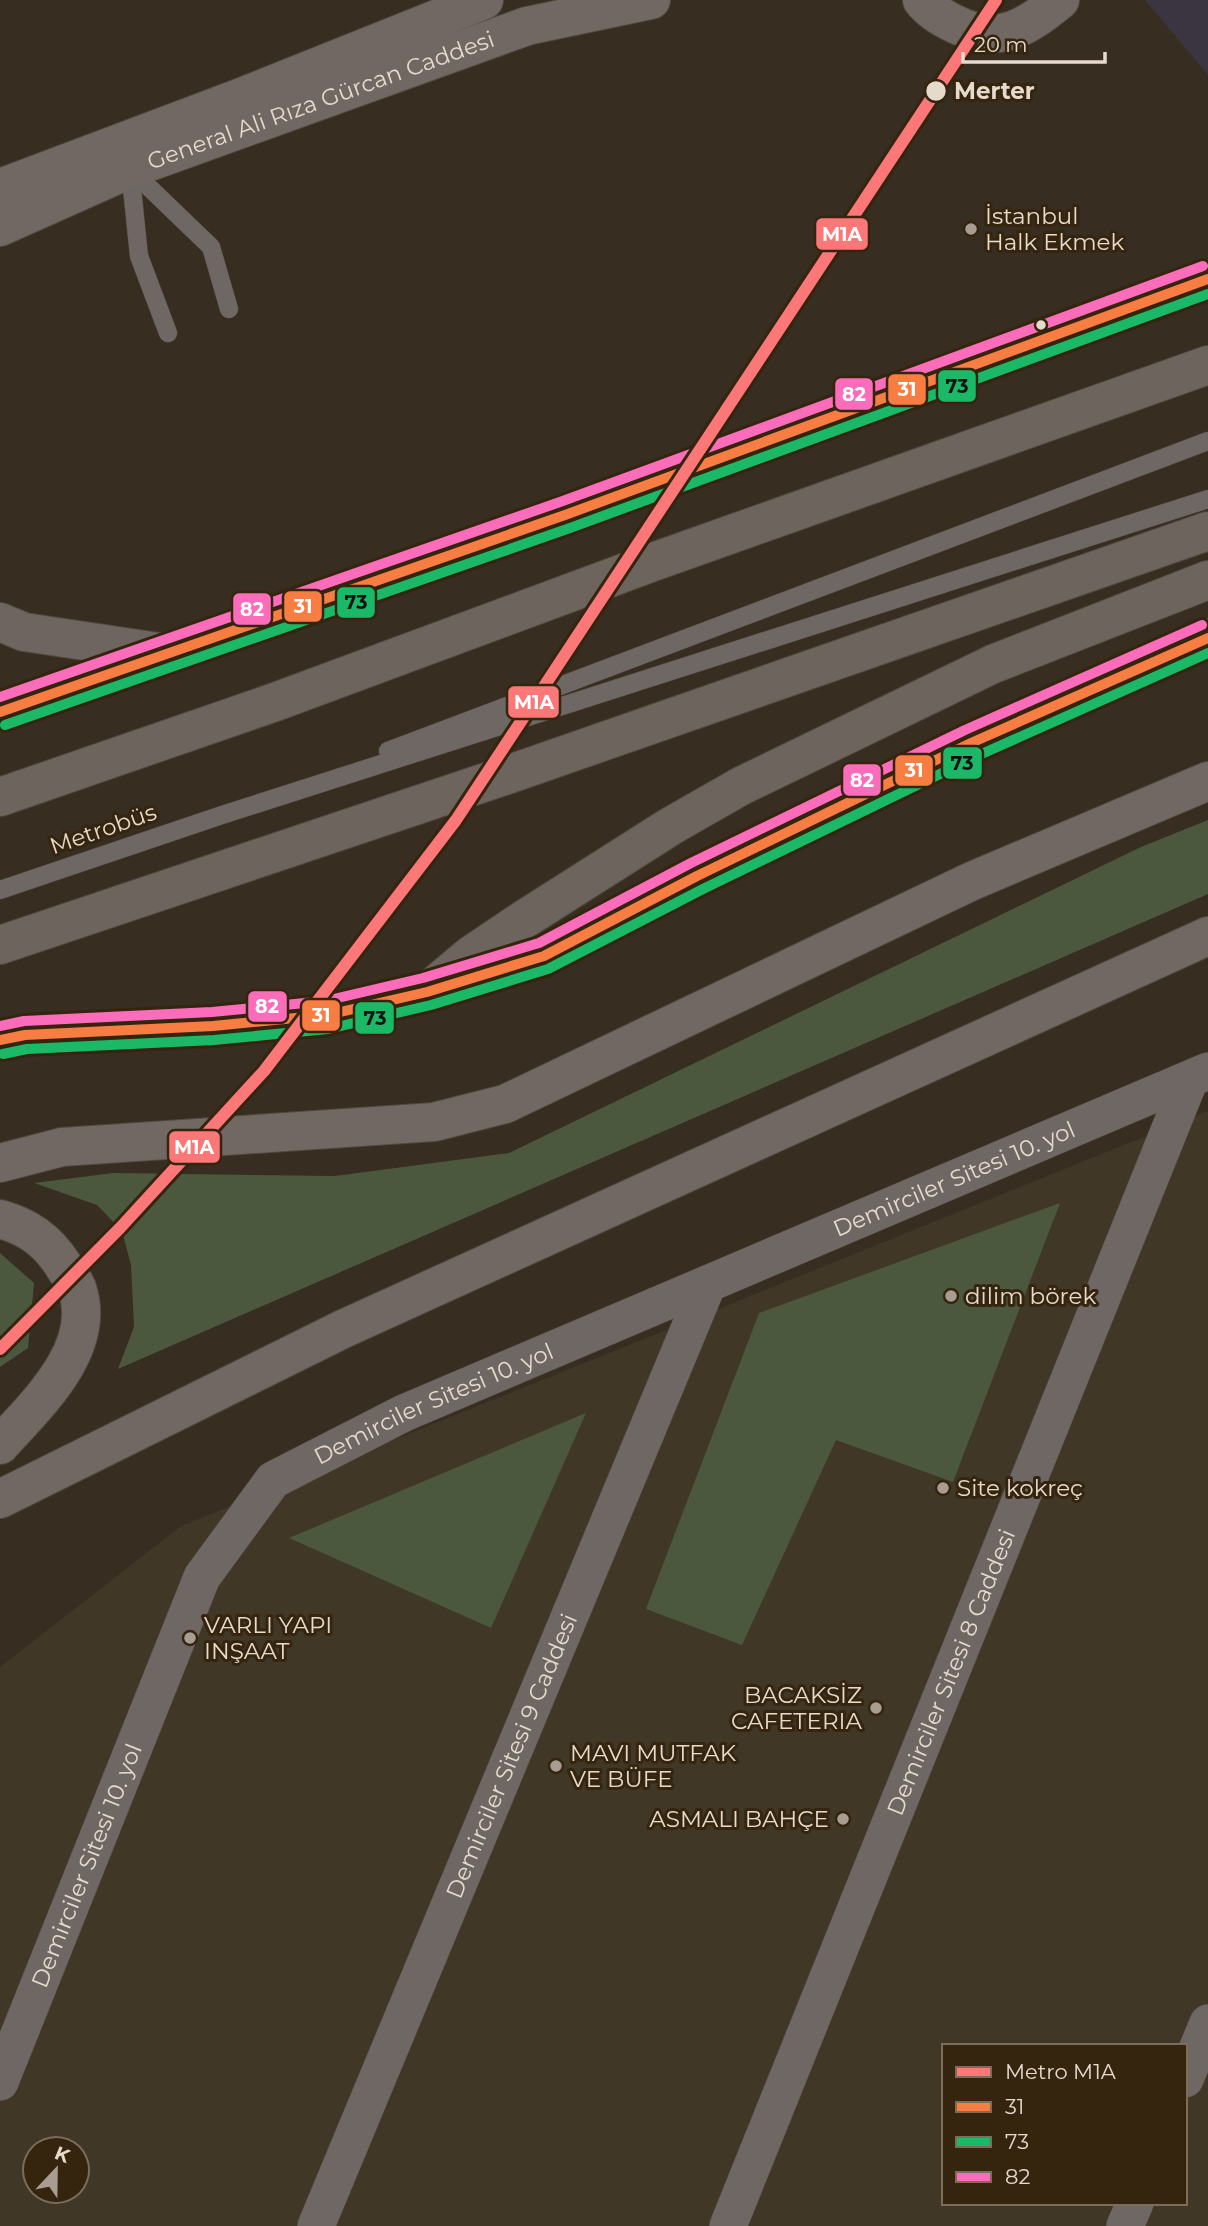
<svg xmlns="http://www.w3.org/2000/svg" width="1208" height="2226" viewBox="0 0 1208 2226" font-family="Montserrat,sans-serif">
  <rect width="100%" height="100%" fill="#372d21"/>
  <!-- commercial -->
  <path fill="#3b3542" d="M 1145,0 L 1208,0 L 1208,75 Z"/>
  <!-- industrial -->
  <path fill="#413727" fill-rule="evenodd" d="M 1208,1111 L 1208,2226 L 0,2226 L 0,1667 L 181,1526 ZM 944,2046 L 1185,2046 L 1185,2203 L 944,2203 ZM 35,2149 L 77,2149 L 77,2191 L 35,2191 Z"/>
  <!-- green -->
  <g fill="#4b583e">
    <path d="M 1208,820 L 1208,894 L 118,1369 L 134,1327 L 131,1265 L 122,1231 L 97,1205 L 34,1183 L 113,1173 L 335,1176 L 509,1153 L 1141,847 Z"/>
    <path d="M 1060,1203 L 953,1482 L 836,1440 L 742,1645 L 646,1609 L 759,1313 Z"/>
    <path d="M 0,1253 L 34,1283 L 28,1348 L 0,1367 Z"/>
    <path d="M 586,1413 L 491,1628 L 289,1538 Z"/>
  </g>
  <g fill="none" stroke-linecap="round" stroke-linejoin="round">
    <defs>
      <g id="service">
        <path d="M 130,169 L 211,247 L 229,309"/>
        <path d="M 130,169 L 139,256 L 168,333"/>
        <path d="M 388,751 L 1208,441"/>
        <path d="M 0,890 L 222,815 L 1208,499"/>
      </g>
      <g id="minor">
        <path d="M 1185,2079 L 1208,2023"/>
        <path id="s1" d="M 0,2082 L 202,1577 L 273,1480 L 404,1413 L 1208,1071"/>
        <path id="s2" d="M 316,2226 L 707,1286"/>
        <path id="s3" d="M 728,2226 L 1190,1079"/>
        <path d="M 1125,2226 L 1135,2203"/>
      </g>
      <g id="secondary">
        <path d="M 922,0 C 931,12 944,19 957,25 C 999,45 1026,28 1060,0"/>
        <path d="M 0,188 L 239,98 L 484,0"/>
        <path id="s4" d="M 0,227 L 130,169 L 527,26 L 651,0"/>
        <path d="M 0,1163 L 62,1147 L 434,1122 L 505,1104 L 972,881 L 1208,781"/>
        <path d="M 0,1219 C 28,1227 47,1240 63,1265 C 67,1272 74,1280 77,1288 C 98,1349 36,1405 0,1445"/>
        <path d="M 0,1499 L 343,1329 L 1208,936"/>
      </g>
      <g id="primary">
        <path d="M 0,622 L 24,632 L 158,652"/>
        <path d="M 0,712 L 565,515 L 1208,279"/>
        <path d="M 0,1040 L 25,1035 L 213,1026 L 327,1015 L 427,992 L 544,956 L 697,876 L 971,743 L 1208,638"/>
      </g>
      <g id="trunk">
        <path d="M 0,797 L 275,702 L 653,562 L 1208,365"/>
        <path d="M 0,945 L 507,775 L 1208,531"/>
        <path d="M 427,992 L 471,955 L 523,920 L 671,826 L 741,786 L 993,664 L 1208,580"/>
      </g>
    </defs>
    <!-- service casing -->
    <use href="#service" stroke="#51493e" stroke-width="19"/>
    <!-- minor casing -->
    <use href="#minor" stroke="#51493e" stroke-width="38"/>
    <!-- secondary casing -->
    <use href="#secondary" stroke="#51493e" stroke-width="40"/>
    <!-- primary casing -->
    <use href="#primary" stroke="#51493e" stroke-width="40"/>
    <!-- trunk casing -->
    <use href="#trunk" stroke="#51493e" stroke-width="40"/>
    <!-- service -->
    <use href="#service" stroke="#6e6763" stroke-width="18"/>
    <!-- minor -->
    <use href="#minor" stroke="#6e6763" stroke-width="37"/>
    <!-- secondary -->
    <use href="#secondary" stroke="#716863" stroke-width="38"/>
    <!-- primary -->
    <use href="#primary" stroke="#6f6560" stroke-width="38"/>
    <!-- trunk -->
    <use href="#trunk" stroke="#6e645e" stroke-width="38"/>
    <defs>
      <g id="bus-1">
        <path d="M 0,712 L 565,515 L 1208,279"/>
        <path d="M 0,1040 L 25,1035 L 213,1026 L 327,1015 L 427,992 L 544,956 L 697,876 L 971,743 L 1208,638"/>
      </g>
      <g id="bus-2">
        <path d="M 5,725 L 570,528 L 1208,294"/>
        <path d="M 3,1054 L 27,1049 L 214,1040 L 328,1029 L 431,1005 L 548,969 L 703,889 L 977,756 L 1208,653"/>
      </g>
      <g id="bus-3">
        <path d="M 0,697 L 560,502 L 1203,266"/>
        <path d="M 0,1026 L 24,1021 L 212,1012 L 325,1001 L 423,978 L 539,943 L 691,863 L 965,730 L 1202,625"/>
      </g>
    </defs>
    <!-- bus-1 casing -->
    <use href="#bus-1" stroke="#35240e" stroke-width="16"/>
    <!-- bus-2 casing -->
    <use href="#bus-2" stroke="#35240e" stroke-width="16"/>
    <!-- bus-3 casing -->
    <use href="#bus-3" stroke="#35240e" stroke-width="16"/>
    <!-- bus-1 -->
    <use href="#bus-1" stroke="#f77d43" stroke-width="10"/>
    <!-- bus-2 -->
    <use href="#bus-2" stroke="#1ab867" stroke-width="10"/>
    <!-- bus-3 -->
    <use href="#bus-3" stroke="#fb6dba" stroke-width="10"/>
    <defs>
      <path id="metro-1" d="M 0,1349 L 120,1228 L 264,1071 L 456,820 L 996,0"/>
    </defs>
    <!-- metro-1 casing -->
    <use href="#metro-1" stroke="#35240e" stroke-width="18"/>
    <!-- metro-1 -->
    <use href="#metro-1" stroke="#fc7777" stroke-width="12"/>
  </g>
  <!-- markers -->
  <g fill="#e6dacd" stroke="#35240e" stroke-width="2.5">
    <circle cx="936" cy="91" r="11"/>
    <circle cx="1041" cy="325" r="6"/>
  </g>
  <g fill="#a99d91" stroke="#35240e" stroke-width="2.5">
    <circle cx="971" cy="229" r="7"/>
    <circle cx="951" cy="1296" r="7"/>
    <circle cx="943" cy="1488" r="7"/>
    <circle cx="190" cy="1638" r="7"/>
    <circle cx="876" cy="1708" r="7"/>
    <circle cx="556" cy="1766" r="7"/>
    <circle cx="843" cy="1819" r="7"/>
  </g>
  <g text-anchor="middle" stroke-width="6" stroke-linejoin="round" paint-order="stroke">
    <!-- stop labels -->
    <g font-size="23" font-weight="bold" fill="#e6dacd" stroke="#35240e" text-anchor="start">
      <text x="954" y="99">Merter</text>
    </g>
    <!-- street labels -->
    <g font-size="23" fill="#e6dacd" stroke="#35240e">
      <text dy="8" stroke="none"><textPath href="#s4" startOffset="345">General Ali Rıza Gürcan Caddesi</textPath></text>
      <text transform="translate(103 829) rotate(-19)" y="8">Metrobüs</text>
      <text dy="8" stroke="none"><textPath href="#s1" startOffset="1409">Demirciler Sitesi 10. yol</textPath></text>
      <text dy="8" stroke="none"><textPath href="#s1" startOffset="842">Demirciler Sitesi 10. yol</textPath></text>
      <text dy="8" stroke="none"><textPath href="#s3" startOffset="597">Demirciler Sitesi 8 Caddesi</textPath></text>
      <text dy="8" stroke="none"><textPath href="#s2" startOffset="509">Demirciler Sitesi 9 Caddesi</textPath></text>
      <text dy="8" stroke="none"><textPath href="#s1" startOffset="233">Demirciler Sitesi 10. yol</textPath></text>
    </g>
    <!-- poi labels -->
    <g font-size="23" fill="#e6dacd" stroke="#35240e" text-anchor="start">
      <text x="985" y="224">İstanbul<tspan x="985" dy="26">Halk Ekmek</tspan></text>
      <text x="965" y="1304">dilim börek</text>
      <text x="957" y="1496">Site kokreç</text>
      <text x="204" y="1633">VARLI YAPI<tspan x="204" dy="26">INŞAAT</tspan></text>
      <text x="862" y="1703" text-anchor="end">BACAKSİZ<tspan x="862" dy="26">CAFETERIA</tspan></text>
      <text x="570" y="1761">MAVI MUTFAK<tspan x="570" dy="26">VE BÜFE</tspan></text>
      <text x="829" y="1827" text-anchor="end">ASMALI BAHÇE</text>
    </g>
  </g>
  <g stroke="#35240e" stroke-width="2.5">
    <rect x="815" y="217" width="54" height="34" rx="7" fill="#fc7777"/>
    <rect x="937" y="369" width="40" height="34" rx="7" fill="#1ab867"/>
    <rect x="887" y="373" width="40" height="33" rx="7" fill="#f77d43"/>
    <rect x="834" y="377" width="40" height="34" rx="7" fill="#fb6dba"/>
    <rect x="336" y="586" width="40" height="33" rx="7" fill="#1ab867"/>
    <rect x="283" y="590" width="40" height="33" rx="7" fill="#f77d43"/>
    <rect x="232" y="592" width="40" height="34" rx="7" fill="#fb6dba"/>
    <rect x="507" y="685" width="53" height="34" rx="7" fill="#fc7777"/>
    <rect x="942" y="746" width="41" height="34" rx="7" fill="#1ab867"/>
    <rect x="894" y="754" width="40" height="33" rx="7" fill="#f77d43"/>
    <rect x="842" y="763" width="40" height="34" rx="7" fill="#fb6dba"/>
    <rect x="247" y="990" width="41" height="33" rx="7" fill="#fb6dba"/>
    <rect x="301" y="999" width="40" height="33" rx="7" fill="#f77d43"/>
    <rect x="354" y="1001" width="41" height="34" rx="7" fill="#1ab867"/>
    <rect x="168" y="1130" width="53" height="34" rx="7" fill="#fc7777"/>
  </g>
  <g font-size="19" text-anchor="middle" font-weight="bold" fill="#fff">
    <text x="842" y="241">M1A</text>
    <text x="907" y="396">31</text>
    <text x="854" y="401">82</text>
    <text x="303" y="613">31</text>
    <text x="252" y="616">82</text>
    <text x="534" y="709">M1A</text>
    <text x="914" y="777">31</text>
    <text x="862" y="787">82</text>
    <text x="267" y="1013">82</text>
    <text x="321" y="1022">31</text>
    <text x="194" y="1154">M1A</text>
  </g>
  <g font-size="19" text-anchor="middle" font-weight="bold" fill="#111">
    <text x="957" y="393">73</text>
    <text x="356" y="609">73</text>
    <text x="962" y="770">73</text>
    <text x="375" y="1025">73</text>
  </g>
  <!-- legend -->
  <rect x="942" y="2044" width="245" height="161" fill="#35240e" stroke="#7c6d5a" stroke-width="2"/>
  <rect x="956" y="2067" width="35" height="10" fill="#fc7777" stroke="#7c6d5a" stroke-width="2"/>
  <text x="1005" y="2079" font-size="21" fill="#e6dacd">Metro M1A</text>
  <rect x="956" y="2102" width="35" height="10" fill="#f77d43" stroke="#7c6d5a" stroke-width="2"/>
  <text x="1005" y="2114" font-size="21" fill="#e6dacd">31</text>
  <rect x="956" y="2137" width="35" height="10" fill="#1ab867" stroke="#7c6d5a" stroke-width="2"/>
  <text x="1005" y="2149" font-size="21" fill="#e6dacd">73</text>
  <rect x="956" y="2172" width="35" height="10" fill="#fb6dba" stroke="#7c6d5a" stroke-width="2"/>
  <text x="1005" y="2184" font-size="21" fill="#e6dacd">82</text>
  <!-- north arrow -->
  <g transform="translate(56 2170) rotate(22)"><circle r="33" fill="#35240e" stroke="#7c6d5a" stroke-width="2"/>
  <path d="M0-5L12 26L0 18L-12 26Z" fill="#a99d91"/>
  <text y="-10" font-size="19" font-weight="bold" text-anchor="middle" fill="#e6dacd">K</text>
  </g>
  <!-- scale -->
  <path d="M963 52v10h142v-10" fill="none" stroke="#e6dacd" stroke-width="3.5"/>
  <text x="974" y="52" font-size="21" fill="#e6dacd" stroke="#35240e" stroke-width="5" paint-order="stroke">20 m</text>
</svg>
